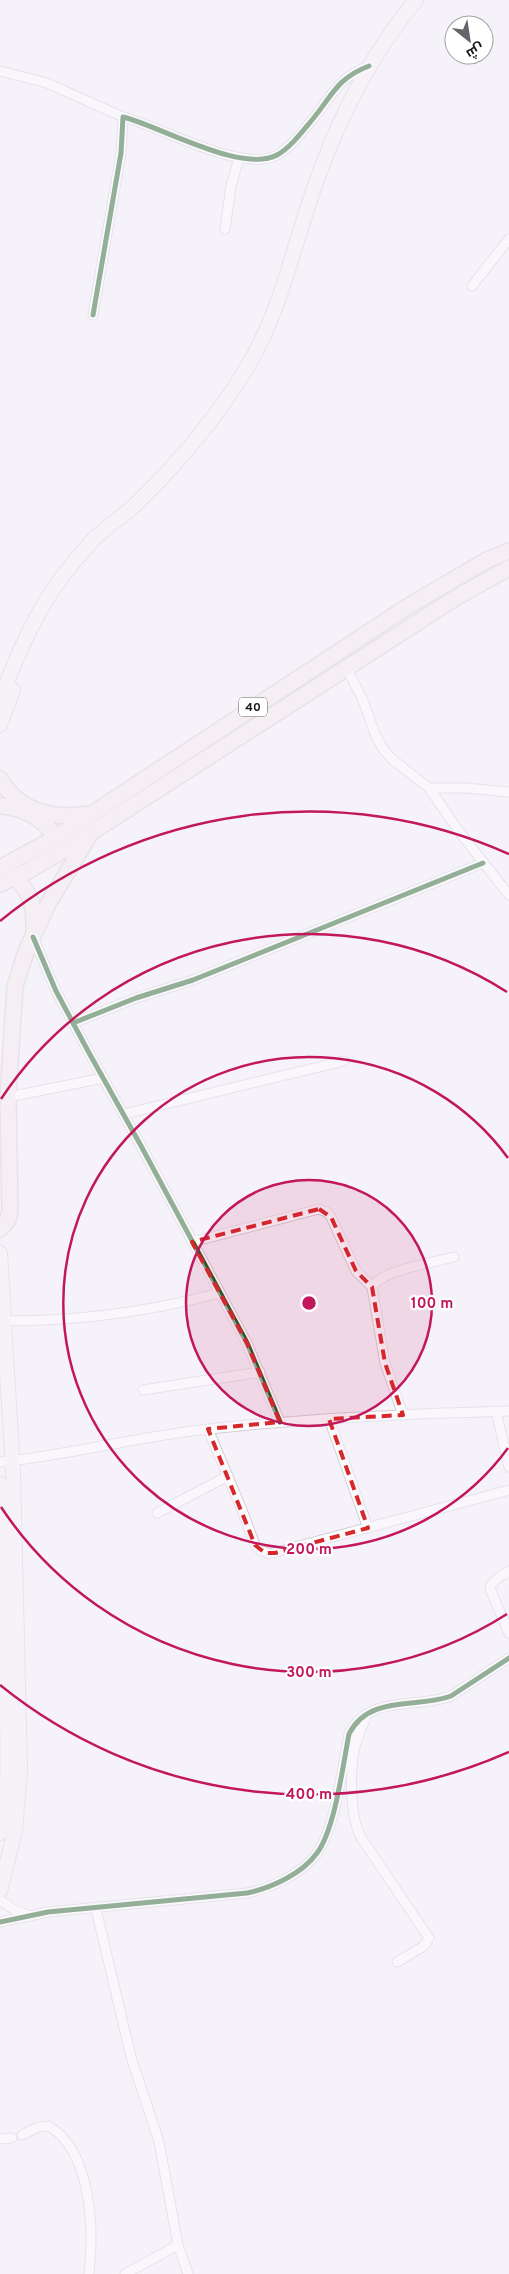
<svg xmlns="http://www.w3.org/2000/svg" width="509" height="2274" viewBox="0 0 509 2274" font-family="Overpass,Cairo,sans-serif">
  <rect width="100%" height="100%" fill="#f6f2fa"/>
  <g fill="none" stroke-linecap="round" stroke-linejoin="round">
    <defs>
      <g id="street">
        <path d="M 0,71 L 47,83 L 123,117"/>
        <path d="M 225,229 L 231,186 L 239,158"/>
        <path d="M 472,286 L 509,239"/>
        <path d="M 93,315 L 121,153 L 123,117 C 160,126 242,174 277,155 C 290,148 302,132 312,120 C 332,96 337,78 369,66"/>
        <path d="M 347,669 L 363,700 L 375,734 L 383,749 L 392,759 L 429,788 L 458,830 L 509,895"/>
        <path d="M 429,788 L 466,788 L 509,792"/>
        <path d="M 33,937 L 56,991 L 88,1051 L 140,1144 L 247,1343 L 280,1422"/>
        <path d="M 73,1023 L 136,998 L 193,980 L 483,863"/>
        <path d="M 8,1097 L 103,1078"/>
        <path d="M 124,1114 L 344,1061"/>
        <path d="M 192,1242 L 319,1209 L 327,1212 L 331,1217 L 356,1271 L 372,1287"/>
        <path d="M 5,1321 C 77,1321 149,1312 219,1293"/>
        <path d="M 143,1390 L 260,1372"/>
        <path d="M 496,1411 L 509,1467"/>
        <path d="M 403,1415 L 385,1363 L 372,1287 C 382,1270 435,1262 454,1257"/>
        <path d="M 329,1419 L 368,1528"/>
        <path d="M 208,1429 L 242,1510 L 255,1545 L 260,1550 L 269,1554 L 509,1490"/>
        <path d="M 0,1462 C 71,1455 139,1436 210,1429 C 309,1418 409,1414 509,1411"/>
        <path d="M 157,1513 L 228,1476"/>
        <path d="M 509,1571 C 502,1576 491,1580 490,1589 L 509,1633"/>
        <path d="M 367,1714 C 364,1723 360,1731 357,1740 C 349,1763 349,1818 362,1839 L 429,1938 L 424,1946 L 397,1962"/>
        <path d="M 0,1900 L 13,1909 L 30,1916"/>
        <path d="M 96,1909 L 131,2057 L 159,2142 L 178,2245 L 125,2274"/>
        <path d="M 0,1922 L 48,1912 L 247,1893 C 271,1888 302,1874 317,1853 C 335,1829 343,1765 349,1734 C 369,1694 417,1709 451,1696 L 509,1658"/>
        <path d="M 22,2135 L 38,2127 L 49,2126 C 92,2152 94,2230 89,2274"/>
        <path d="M 0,2139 L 12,2138"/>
        <path d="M 178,2245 L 188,2274"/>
      </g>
      <g id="primary">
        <path d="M 0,699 C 17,657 34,614 62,577 C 71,565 81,553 91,542 C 106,526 126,515 141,499 C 179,462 215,419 243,374 C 284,309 294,238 321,169 C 344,107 374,51 416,0"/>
        <path d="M 0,725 L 13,690"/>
        <path d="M 0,1253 L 13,1472 L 20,1770 L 15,1831 L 0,1891"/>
        <path d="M 0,1484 C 4,1563 7,1641 7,1720 C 8,1759 9,1795 0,1833"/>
      </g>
      <g id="highway">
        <path d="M 0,779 C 19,811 52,820 88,814"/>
        <path d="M 0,806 C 22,807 45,818 55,838"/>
        <path d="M 0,868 L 55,838 L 410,605 L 487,560 L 509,551"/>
        <path d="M 16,877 C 31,896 35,905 34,930"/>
        <path d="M 0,884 L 28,871 L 64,850 L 457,597 L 509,568"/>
        <path d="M 0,1229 L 8,1220 L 10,1211 L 8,1097 L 15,986 L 27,949 L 48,904 L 89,836"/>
      </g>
    </defs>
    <!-- street casing -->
    <use href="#street" stroke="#d3cfd6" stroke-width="11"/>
    <!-- primary casing -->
    <use href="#primary" stroke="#d2d0d5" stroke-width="16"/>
    <!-- highway casing -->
    <use href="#highway" stroke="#d2d0d5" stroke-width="18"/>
    <!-- street -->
    <use href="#street" stroke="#fefdfe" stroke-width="9"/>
    <!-- primary -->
    <use href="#primary" stroke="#f7f2f3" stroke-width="14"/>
    <!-- highway -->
    <use href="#highway" stroke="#f3ebec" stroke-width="15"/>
    <defs>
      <g id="cycleway">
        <path d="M 93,315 L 121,153 L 123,117 C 160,126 242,174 277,155 C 290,148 302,132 312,120 C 332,96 337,78 369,66"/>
        <path d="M 33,937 L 56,991 L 88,1051 L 140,1144 L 247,1343 L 280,1422"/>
        <path d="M 73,1023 L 136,998 L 193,980 L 483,863"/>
        <path d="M 0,1922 L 48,1912 L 247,1893 C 271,1888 302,1874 317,1853 C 335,1829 343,1765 349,1734 C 369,1694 417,1709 451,1696 L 509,1658"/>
      </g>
    </defs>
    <!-- cycleway casing -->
    <use href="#cycleway" stroke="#fff" stroke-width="8"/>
    <!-- cycleway -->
    <use href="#cycleway" stroke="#1b5e20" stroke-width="5"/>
  </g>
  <!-- marked area -->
  <path d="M0 0H509V2274H0ZM 319,1209 L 331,1217 L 356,1271 L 372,1287 L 385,1363 L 403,1415 L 329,1419 L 368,1528 L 275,1553 L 265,1553 L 255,1545 L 208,1429 L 280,1422 L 247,1343 L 192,1242 Z" fill="#f6f2fa" fill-opacity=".55" fill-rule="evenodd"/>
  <path fill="none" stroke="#d62828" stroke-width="4" stroke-dasharray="10 6" stroke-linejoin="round" d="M 319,1209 L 331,1217 L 356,1271 L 372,1287 L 385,1363 L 403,1415 L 329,1419 L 368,1528 L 275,1553 L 265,1553 L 255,1545 L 208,1429 L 280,1422 L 247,1343 L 192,1242 Z"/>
  <!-- distance rings -->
  <circle cx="309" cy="1303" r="123" fill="#c2185b" fill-opacity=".12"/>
  <g fill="none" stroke="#c2185b" stroke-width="2.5">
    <circle cx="309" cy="1303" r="123"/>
    <path d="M508 1448A246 246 0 1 1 508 1158"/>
    <path d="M507 1614A369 369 0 0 1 1 1507M1 1099A369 369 0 0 1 507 992"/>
    <path d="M509 1752A491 491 0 0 1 0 1685M0 921A491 491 0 0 1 509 854"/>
  </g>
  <g text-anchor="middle" stroke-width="4.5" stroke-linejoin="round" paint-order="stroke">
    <!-- shield labels -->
    <rect fill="#fff" stroke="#5e5c61" stroke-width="1" x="239" y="697.5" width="28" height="19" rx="4"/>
    <g font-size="12" font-weight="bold" fill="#19161d">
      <text x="253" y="711">40</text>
    </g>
  </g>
  <circle cx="309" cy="1303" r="8" fill="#c2185b" stroke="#fff" stroke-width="2.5"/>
  <g font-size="15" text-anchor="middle" font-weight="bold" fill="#c2185b" stroke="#fff" stroke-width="4.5" stroke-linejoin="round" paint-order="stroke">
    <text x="432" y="1308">100 m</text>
    <text x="309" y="1554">200 m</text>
    <text x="309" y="1677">300 m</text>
    <text x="309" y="1799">400 m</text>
  </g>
  <!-- north arrow -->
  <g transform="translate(469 40) rotate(150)"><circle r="24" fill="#ffffff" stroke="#a3a2a5"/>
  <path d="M0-4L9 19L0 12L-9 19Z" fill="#66636a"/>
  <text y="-8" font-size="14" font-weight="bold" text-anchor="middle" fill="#19161d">ش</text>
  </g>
</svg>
